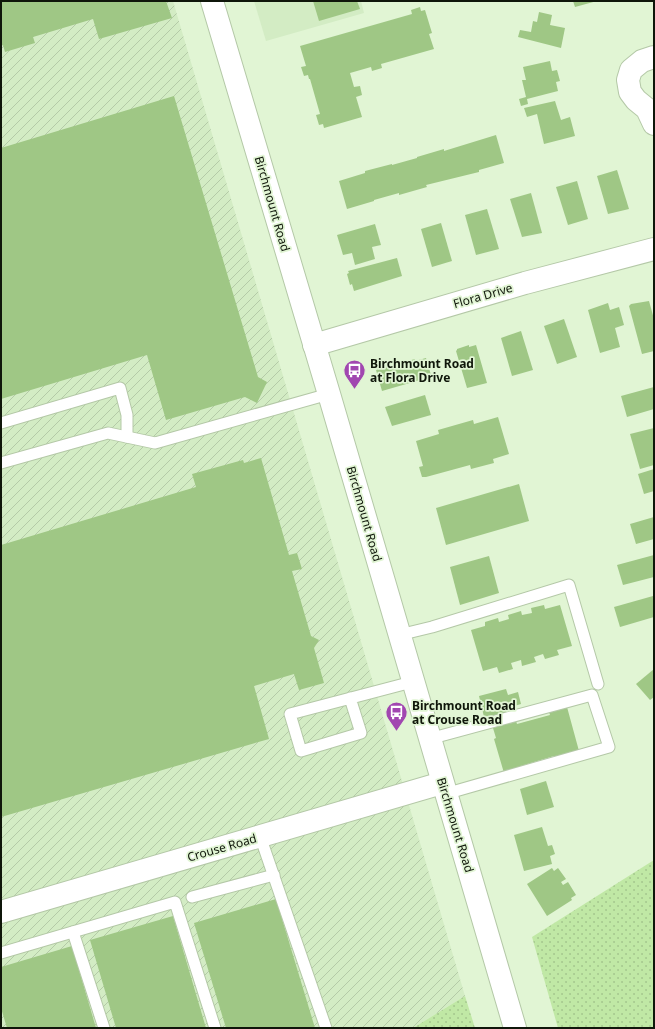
<svg xmlns="http://www.w3.org/2000/svg" width="655" height="1029" viewBox="0 0 655 1029" font-family="'Noto Sans',sans-serif">
  <defs>
    <pattern id="industrial-furrows" width="10" height="10" patternUnits="userSpaceOnUse"><rect width="10" height="10" fill="#d3ecc4"/><path d="M-1 1l2-2M0 10L10 0M9 11l2-2" fill="none" stroke="#b4caa7"/></pattern>
    <pattern id="grass-dots" width="8" height="8" patternUnits="userSpaceOnUse"><rect width="8" height="8" fill="#c0e8a5"/><path d="M2 2h.1M6 6h.1" fill="none" stroke="#a4c68d" stroke-width="1.8" stroke-linecap="round"/></pattern>
  </defs>
  <rect width="100%" height="100%" fill="#e1f5d4"/>
  <!-- built -->
  <path fill="#d3ecc4" d="M 254,1 L 361,1 L 364,13 L 266,41 Z"/>
  <!-- industrial -->
  <path fill="url(#industrial-furrows)" d="M 1,1 L 173,1 L 465,996 L 413,1028 L 1,1028 Z"/>
  <!-- grass -->
  <g fill="url(#grass-dots)">
    <path d="M 654,860 L 654,1028 L 558,1028 L 532,937 Z"/>
    <path d="M 465,996 L 475,1028 L 413,1028 Z"/>
  </g>
  <!-- building -->
  <g fill="#9fc785">
    <path d="M 1,1 L 166,1 L 172,18 L 99,39 L 93,19 L 33,37 L 35,43 L 5,52 L 3,45 L 1,46 Z"/>
    <path d="M 313,1 L 357,1 L 360,9 L 319,21 Z"/>
    <path d="M 573,1 L 597,1 L 575,7 Z"/>
    <path d="M 420,7 L 421,11 L 425,10 L 432,33 L 429,34 L 434,49 L 381,64 L 382,68 L 372,71 L 371,67 L 350,73 L 354,87 L 360,86 L 362,95 L 356,97 L 362,117 L 324,128 L 323,124 L 319,125 L 316,115 L 320,114 L 310,79 L 309,79 L 308,75 L 304,76 L 301,67 L 306,66 L 300,46 L 412,14 L 411,10 Z"/>
    <path d="M 539,12 L 552,15 L 550,25 L 565,28 L 561,48 L 518,37 L 520,30 L 531,32 L 533,21 L 537,22 Z"/>
    <path d="M 550,61 L 552,71 L 557,70 L 560,81 L 556,82 L 558,91 L 527,99 L 528,104 L 521,106 L 519,99 L 526,97 L 522,80 L 526,80 L 523,67 Z"/>
    <path d="M 174,96 L 258,377 L 267,382 L 257,403 L 245,397 L 166,420 L 147,355 L 1,399 L 1,148 Z"/>
    <path d="M 555,101 L 561,120 L 570,117 L 575,136 L 544,144 L 537,114 L 527,117 L 524,108 Z"/>
    <path d="M 496,135 L 504,163 L 479,170 L 479,172 L 426,185 L 427,187 L 399,195 L 399,193 L 374,200 L 374,201 L 347,209 L 339,181 L 365,173 L 365,171 L 392,164 L 392,165 L 417,158 L 417,157 L 444,149 L 444,151 Z"/>
    <path d="M 617,170 L 629,209 L 608,214 L 597,176 Z"/>
    <path d="M 577,181 L 588,219 L 568,225 L 556,187 Z"/>
    <path d="M 531,193 L 542,233 L 522,237 L 510,199 Z"/>
    <path d="M 487,209 L 499,249 L 476,255 L 465,215 Z"/>
    <path d="M 441,223 L 452,261 L 432,267 L 421,229 Z"/>
    <path d="M 375,224 L 381,245 L 372,247 L 375,259 L 355,265 L 352,253 L 343,255 L 337,235 Z"/>
    <path d="M 397,258 L 402,276 L 354,291 L 352,284 L 350,285 L 347,274 L 349,273 L 348,271 Z"/>
    <path d="M 649,301 L 654,319 L 654,351 L 642,354 L 629,306 L 631,304 Z"/>
    <path d="M 608,303 L 610,310 L 619,307 L 624,325 L 615,328 L 620,347 L 600,353 L 588,310 Z"/>
    <path d="M 564,319 L 577,357 L 557,364 L 544,326 Z"/>
    <path d="M 521,331 L 533,370 L 512,376 L 501,338 Z"/>
    <path d="M 469,345 L 469,347 L 476,345 L 487,383 L 467,388 L 456,351 L 457,350 L 457,349 Z"/>
    <path d="M 426,358 L 431,375 L 420,377 L 420,380 L 382,391 L 376,370 L 415,359 L 415,361 Z"/>
    <path d="M 654,387 L 654,409 L 627,417 L 621,396 Z"/>
    <path d="M 425,395 L 431,415 L 392,426 L 385,407 Z"/>
    <path d="M 498,417 L 509,454 L 493,459 L 494,463 L 471,469 L 470,465 L 426,477 L 422,477 L 419,467 L 423,466 L 416,441 L 439,434 L 438,430 L 473,420 L 474,424 Z"/>
    <path d="M 654,428 L 654,465 L 640,469 L 630,434 Z"/>
    <path d="M 261,458 L 289,555 L 297,553 L 302,569 L 292,571 L 311,636 L 319,640 L 314,648 L 324,683 L 299,690 L 294,674 L 254,686 L 269,739 L 1,817 L 1,545 L 196,487 L 192,474 L 243,460 L 244,463 Z"/>
    <path d="M 654,469 L 654,491 L 644,494 L 638,474 Z"/>
    <path d="M 519,484 L 529,521 L 446,545 L 436,508 Z"/>
    <path d="M 654,517 L 654,539 L 636,544 L 630,524 Z"/>
    <path d="M 654,555 L 654,577 L 623,585 L 617,565 Z"/>
    <path d="M 489,556 L 499,593 L 460,605 L 450,567 Z"/>
    <path d="M 653,596 L 654,617 L 620,627 L 614,607 Z"/>
    <path d="M 544,605 L 545,609 L 560,605 L 572,646 L 557,650 L 559,655 L 545,659 L 543,654 L 534,657 L 536,662 L 522,666 L 521,660 L 511,663 L 513,669 L 499,673 L 497,667 L 483,671 L 471,630 L 485,626 L 485,622 L 498,618 L 499,622 L 509,619 L 508,615 L 521,611 L 522,615 L 532,613 L 531,608 Z"/>
    <path d="M 654,669 L 654,697 L 650,700 L 636,684 Z"/>
    <path d="M 506,689 L 508,695 L 518,692 L 521,704 L 511,707 L 512,711 L 489,717 L 489,716 L 484,717 L 479,696 Z"/>
    <path d="M 567,707 L 579,751 L 555,759 L 554,756 L 521,766 L 521,768 L 504,773 L 494,739 L 496,738 L 493,728 L 516,721 L 517,724 L 550,715 L 549,712 Z"/>
    <path d="M 546,781 L 554,807 L 527,815 L 520,789 Z"/>
    <path d="M 542,827 L 548,846 L 552,845 L 555,854 L 550,856 L 552,864 L 524,871 L 514,835 Z"/>
    <path d="M 552,868 L 554,871 L 558,868 L 566,879 L 561,882 L 563,885 L 568,882 L 576,895 L 571,898 L 572,900 L 547,916 L 527,884 Z"/>
    <path d="M 276,899 L 315,1028 L 226,1028 L 194,923 Z"/>
    <path d="M 173,916 L 206,1028 L 116,1028 L 90,940 Z"/>
    <path d="M 72,946 L 96,1028 L 7,1028 L 1,1008 L 1,967 Z"/>
  </g>
  <g fill="none" stroke-linecap="round" stroke-linejoin="round">
    <defs>
      <g id="lane">
        <path d="M 1,423 L 120,388 L 127,415 L 127,437"/>
        <path d="M 1,463 L 108,433 L 155,443 L 329,394"/>
        <path d="M 399,635 L 432,627 L 569,585 L 598,684"/>
        <path d="M 350,698 L 361,733 L 301,751 L 290,714 L 412,682"/>
        <path d="M 429,739 L 592,695 L 609,747 L 445,794"/>
        <path d="M 260,836 L 326,1028"/>
        <path d="M 192,897 L 274,875"/>
        <path d="M 73,932 L 104,1028"/>
        <path d="M 1,953 L 175,902 L 215,1028"/>
      </g>
      <g id="street">
        <path d="M 654,57 L 642,61 L 631,70 L 628,80 L 630,92 L 636,100 L 647,109 L 654,124"/>
        <path d="M 314,345 L 525,283 L 654,249"/>
        <path d="M 1,912 L 442,783"/>
      </g>
      <path id="secondary" d="M 212,1 L 329,394 L 515,1028"/>
    </defs>
    <!-- lane casing -->
    <use href="#lane" stroke="#b4c8a7" stroke-width="13"/>
    <!-- street casing -->
    <use href="#street" stroke="#b4c8a7" stroke-width="24"/>
    <!-- secondary casing -->
    <use href="#secondary" stroke="#b4c8a7" stroke-width="24"/>
    <!-- lane -->
    <use href="#lane" stroke="#fff" stroke-width="11"/>
    <!-- street -->
    <use href="#street" stroke="#fff" stroke-width="22"/>
    <!-- secondary -->
    <use href="#secondary" stroke="#fff" stroke-width="22"/>
  </g>
  <!-- icons -->
  <defs>
    <symbol id="bus-pin" viewBox="-11 -11 22 30"><path d="M0 17L-7.5 6A9.5 9.5 0 1 1 7.5 6Z" fill="#a146b0" stroke="#e1f5d4"/><path d="M-5-6H5V4H4V6H2V4H-2V6H-4V4H-5ZM-3.5-4V0h7V-4ZM-3.5 1.2v1.5H-2V1.2ZM2 1.2v1.5H3.5V1.2Z" fill="#fff"/></symbol>
  </defs>
  <g fill-rule="evenodd">
    <use href="#bus-pin" x="342" y="358" width="25" height="34"/>
    <use href="#bus-pin" x="384" y="700" width="25" height="34"/>
  </g>
  <g text-anchor="middle" stroke-width="3.5" stroke-linejoin="round" paint-order="stroke">
    <!-- street labels -->
    <g font-size="12" fill="#0f160a" stroke="#e1f5d4">
      <text transform="translate(272 204) rotate(74)" y="4">Birchmount Road</text>
      <text transform="translate(483 296) rotate(-16)" y="4">Flora Drive</text>
      <text transform="translate(364 514) rotate(74)" y="4">Birchmount Road</text>
      <text transform="translate(455 825) rotate(73)" y="4">Birchmount Road</text>
      <text transform="translate(222 848) rotate(-16)" y="4">Crouse Road</text>
    </g>
    <!-- poi labels -->
    <g font-size="12" font-weight="bold" fill="#0f160a" stroke="#e1f5d4" text-anchor="start">
      <text x="370" y="368">Birchmount Road<tspan x="370" dy="14">at Flora Drive</tspan></text>
      <text x="412" y="710">Birchmount Road<tspan x="412" dy="14">at Crouse Road</tspan></text>
    </g>
  </g>
  <!-- border -->
  <rect width="655" height="1029" fill="none" stroke="#0f160a" stroke-width="4"/>
</svg>
